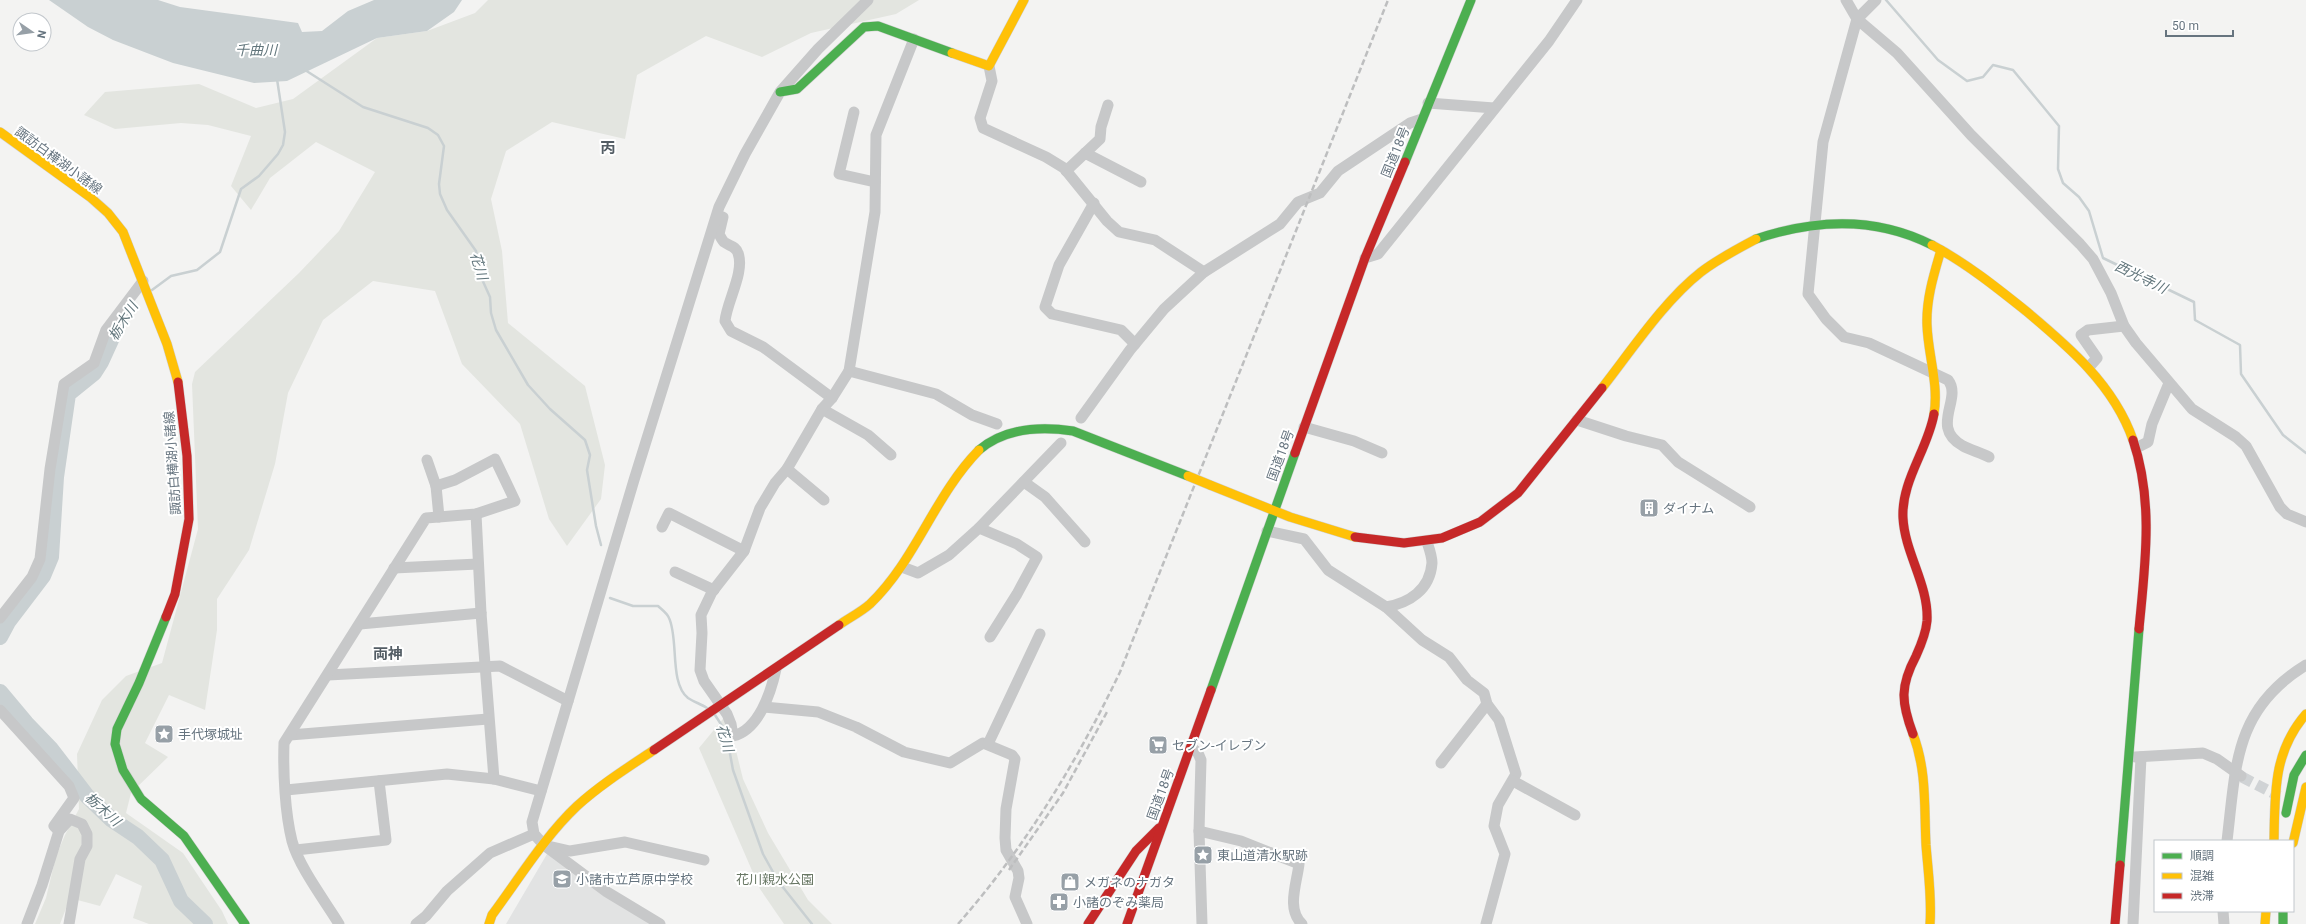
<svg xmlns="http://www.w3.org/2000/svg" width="2306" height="924" viewBox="0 0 2306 924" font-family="Roboto,'Noto Sans JP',sans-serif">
  <rect width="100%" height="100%" fill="#f3f3f2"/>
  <!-- built -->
  <path fill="#e2e3e3" d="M 544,845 L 660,924 L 506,924 L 547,854 Z"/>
  <!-- green -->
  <g fill="#e3e5e0">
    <path d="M 488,0 L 919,0 L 896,14 L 811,33 L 762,57 L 706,36 L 637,75 L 625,139 L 552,122 L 506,151 L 491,199 L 502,251 L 508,323 L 585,386 L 605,465 L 601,499 L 567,546 L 549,519 L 520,424 L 462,364 L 435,291 L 373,281 L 323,320 L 288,393 L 275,464 L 249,550 L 217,599 L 217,630 L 205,710 L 169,695 L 145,743 L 168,757 L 131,793 L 126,813 L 183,853 L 222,911 L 228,924 L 149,924 L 133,918 L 142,886 L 116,874 L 100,906 L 70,898 L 60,924 L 35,924 L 46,898 L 56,856 L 65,835 L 79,809 L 77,754 L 102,700 L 126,676 L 162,663 L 198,529 L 192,384 L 195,372 L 299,273 L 339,231 L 375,172 L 316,142 L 270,178 L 251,210 L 231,186 L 251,136 L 208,125 L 181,123 L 115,129 L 84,115 L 105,92 L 199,84 L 256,108 L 293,99 L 377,38 L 427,31 L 475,13 Z"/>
    <path d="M 727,714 L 743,779 L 768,833 L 808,900 L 832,924 L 784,924 L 760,889 L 699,748 Z"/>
  </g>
  <!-- water -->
  <path fill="#c9d0d2" d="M 49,0 L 158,0 L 180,7 L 298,23 L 302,32 L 322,31 L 348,11 L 374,0 L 462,0 L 454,12 L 427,31 L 377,38 L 287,81 L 254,83 L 173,63 L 113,40 L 88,27 Z"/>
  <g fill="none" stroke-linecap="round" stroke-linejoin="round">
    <!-- stream -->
    <g stroke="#c9d0d2" stroke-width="2.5">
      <path d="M 1886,0 L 1938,60 L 1967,81 L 1983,77 L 1993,65 L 2013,70 L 2059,126 L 2058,169 L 2063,183 L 2079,197 L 2089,211 L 2103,258 L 2194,302 L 2195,320 L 2240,345 L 2241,374 L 2283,435 L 2306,453"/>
      <path d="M 305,70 L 363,107 L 428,128 L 438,135 L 444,146 L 439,184 L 440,194 L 447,210 L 476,251 L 481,277 L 490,297 L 491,313 L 496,330 L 528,385 L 550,409 L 585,440 L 590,455 L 587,470 L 596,526 L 601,545"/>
      <path d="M 152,290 L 171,276 L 197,270 L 220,252 L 241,189 L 259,176 L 278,154 L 283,145 L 285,132 L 277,79"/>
      <path d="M 610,598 L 633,606 L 658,606 C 661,609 667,613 669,618 C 679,639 669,683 688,698 C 694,702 701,704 707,708"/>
      <path d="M 715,715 L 726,732 L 733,770 L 763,854 L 778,881 L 812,924"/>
    </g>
    <!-- river -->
    <g stroke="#c9d0d2" stroke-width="16">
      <path d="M 0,637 L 8,622 L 43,576 L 51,557 L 56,477 L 68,394 L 94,373 L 101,362 L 122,316"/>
      <path d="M 0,692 L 26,723 L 51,749 L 87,796 L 111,819 L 138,837 L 162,860 L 181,901 L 205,924"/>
    </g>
    <!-- street-tunnel -->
    <path stroke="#d0d3d5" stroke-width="11" stroke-dasharray="11 5.5" stroke-linecap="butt" d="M 2242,777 L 2279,796"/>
    <defs>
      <g id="fast">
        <path d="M 780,92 L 797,89 L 864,27 L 878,26 L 952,53"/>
        <path d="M 1405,162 L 1471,0"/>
        <path d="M 1756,239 C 1815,219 1875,216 1932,245"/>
        <path d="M 979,450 C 1005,428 1040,426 1073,431 L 1188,476"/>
        <path d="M 166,617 L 139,683 L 117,729 L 115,744 L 123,770 L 141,799 L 184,836 L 245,924"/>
        <path d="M 1211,690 L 1295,453"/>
        <path d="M 2286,813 L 2294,775 L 2306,755"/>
        <path d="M 2120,865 L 2139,629"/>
        <path d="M 2283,911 L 2283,924"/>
      </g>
      <g id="slow">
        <path d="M 952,53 L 989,66 L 1024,0"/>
        <path d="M 0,132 L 90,197 L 108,213 L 123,232 L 167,344 L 178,382"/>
        <path d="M 1932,245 C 1966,263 1996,287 2026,311 C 2069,347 2114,385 2133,440"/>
        <path d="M 1602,388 C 1631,351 1664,301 1701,272 C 1718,259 1737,249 1756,239"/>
        <path d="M 1934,414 C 1939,384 1928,355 1927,325 C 1926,299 1934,274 1941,250"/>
        <path d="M 1210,485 L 1290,517 L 1355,537"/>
        <path d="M 839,625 C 849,618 861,612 870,604 C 916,560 934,496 979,450"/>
        <path d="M 1913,734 C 1927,771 1924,806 1926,845 C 1928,872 1932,897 1930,924"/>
        <path d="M 2274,841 C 2275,793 2273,752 2306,714"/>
        <path d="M 2293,843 L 2306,787"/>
        <path d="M 489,924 L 492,915 C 518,880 545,836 577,806 C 600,785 627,768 654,750"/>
        <path d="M 2265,924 L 2266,911"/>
      </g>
      <g id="jam">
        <path d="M 2133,440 C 2154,502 2145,565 2139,629"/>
        <path d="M 1295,453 L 1365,258 L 1405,162"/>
        <path d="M 1355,537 L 1404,543 L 1442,538 L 1480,522 L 1518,493 L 1602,388"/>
        <path d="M 166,617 L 175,594 L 189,519 L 187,456 L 178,382"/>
        <path d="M 1913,734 C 1901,702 1900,686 1916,656 C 1921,645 1926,633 1927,621 C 1929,585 1905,554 1903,518 C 1901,481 1928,449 1934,414"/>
        <path d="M 654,750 L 839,625"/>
        <path d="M 1088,924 L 1136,851 L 1159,828"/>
        <path d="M 1127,924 L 1211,690"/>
        <path d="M 2115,924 L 2120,865"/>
      </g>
    </defs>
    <!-- fast casing -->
    <use href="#fast" stroke="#d0d0d0" stroke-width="10"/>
    <!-- slow casing -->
    <use href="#slow" stroke="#d0d0d0" stroke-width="10"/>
    <!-- jam casing -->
    <use href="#jam" stroke="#d0d0d0" stroke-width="10"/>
    <!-- street -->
    <g stroke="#c7c8c9" stroke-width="11">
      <path d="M 1846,0 L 1857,19 L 1897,53 L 1971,135 L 2080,244 L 2093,259 L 2111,293 L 2124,326 L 2136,343 L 2192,409 L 2236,437 L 2246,446 L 2280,507 L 2287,514 L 2306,522"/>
      <path d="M 1876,0 L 1857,19 L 1823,142 L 1808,294 L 1826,319 L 1844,337 L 1869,343 L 1948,380 C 1963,399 1929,427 1963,446 C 1971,450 1981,453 1989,457"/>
      <path d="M 989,66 L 992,81 L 980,118 L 983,128 L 1046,157 L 1064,168 L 1107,221 L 1119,232 L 1155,240 L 1204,272"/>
      <path d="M 1428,103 L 1494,108"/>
      <path d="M 854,112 L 839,174 L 875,182"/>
      <path d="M 1085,153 L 1141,182"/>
      <path d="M 1066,171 L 1100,139 L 1101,127 L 1108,105"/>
      <path d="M 1094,203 L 1059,265 L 1045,307 L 1052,314 L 1121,330 L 1135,344"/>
      <path d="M 723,217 L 719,234 C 720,236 722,240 724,242 C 729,246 736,246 738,253 C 745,272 727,301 725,321 L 731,331 L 763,347 L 832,398"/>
      <path d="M 1365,258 L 1378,254 L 1549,41 L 1577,0"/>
      <path d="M 2089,367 L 2097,358 L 2081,335 L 2088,330 L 2124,326"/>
      <path d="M 849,371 L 936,394 L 972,415 L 997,424"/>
      <path d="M 822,409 L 868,435 L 891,455"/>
      <path d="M 1081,418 L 1130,350 L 1164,309 L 1204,272 L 1280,224 L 1298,202 L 1320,193 L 1338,171 L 1410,123 L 1422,119"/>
      <path d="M 1577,420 L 1626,436 L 1662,445 L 1678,462 L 1750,507"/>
      <path d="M 1304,427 L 1354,441 L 1382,453"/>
      <path d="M 2136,448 L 2148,442 L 2152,424 L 2169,383"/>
      <path d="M 427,460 L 436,486 L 439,517"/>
      <path d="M 787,469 L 824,500"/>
      <path d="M 1024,482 L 1045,497 L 1085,542"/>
      <path d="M 476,514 L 481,613 L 494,779"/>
      <path d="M 662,527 L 669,513 L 744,551"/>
      <path d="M 979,528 L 1017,544 L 1037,557 L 1017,594 L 990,637"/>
      <path d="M 1267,531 L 1304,539 L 1328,570 L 1386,607 L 1422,640 L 1449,657 L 1467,680 L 1484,693 L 1487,704 L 1499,720 L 1516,774 L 1498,805 L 1494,826 L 1505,854 L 1486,924"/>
      <path d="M 902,567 L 918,573 L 949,555 L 979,528 L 1061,443"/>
      <path d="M 394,568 L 478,564"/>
      <path d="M 675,572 L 714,590"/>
      <path d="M 1386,607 C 1409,603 1430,590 1432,563 C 1432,556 1429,548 1427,542"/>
      <path d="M 0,618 L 32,577 L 40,559 L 50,469 L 64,384 L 94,363 L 106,330 L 143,281"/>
      <path d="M 360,624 L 481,613"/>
      <path d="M 776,669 C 771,692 759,730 733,736 L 731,724 L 727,714 L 704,681 L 700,670 L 702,633 L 701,615 L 712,592 L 744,551 L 760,508 L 775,483 L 787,469 L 822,409 L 832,398 L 849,371 L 875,212 L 876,135 L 914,39"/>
      <path d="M 328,675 L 500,666 L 568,701"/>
      <path d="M 764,707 L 818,712 L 856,727 L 904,752 L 950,763 L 983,743 L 1012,755 L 1015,759 L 1006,809 L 1005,838 L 1006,850 L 1018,871 L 1019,878 L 1015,897 L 1027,924"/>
      <path d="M 0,710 L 69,786 L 74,798 L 54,826 L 59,831"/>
      <path d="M 290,735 L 488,719"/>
      <path d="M 988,744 L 1040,634"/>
      <path d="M 1191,747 L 1198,753 L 1201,760 L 1199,831 L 1202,924"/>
      <path d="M 2135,757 L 2203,753 L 2217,759 L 2241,776"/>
      <path d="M 1441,763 L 1487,704"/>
      <path d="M 1513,781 L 1575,815"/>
      <path d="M 286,790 L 447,774 L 494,779 L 541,791"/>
      <path d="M 1199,831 L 1241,841 L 1299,864 C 1297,883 1286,909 1302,924"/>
      <path d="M 2227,841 C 2236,766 2234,709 2306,665"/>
      <path d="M 548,846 L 570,851 L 625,842 L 704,860"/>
      <path d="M 296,850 L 386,840 L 379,781"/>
      <path d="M 2223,911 L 2224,924"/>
      <path d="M 27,924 L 42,885 L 59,831 L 70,819 L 82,824 L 87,834 L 87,846 L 80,859 L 69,924"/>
      <path d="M 339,924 C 325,901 299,867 292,841 C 285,813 283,772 284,743 L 426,518 L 476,514 L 515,501 L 495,459 L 455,480 L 436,486"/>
      <path d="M 416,924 L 426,916 L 447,891 L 490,853 L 534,834"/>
      <path d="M 660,924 L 607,892 L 544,845 L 534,834 L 532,822 L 634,480 L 719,207 L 745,154 L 780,92 L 818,49 L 868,0"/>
      <path d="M 2133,924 L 2141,757"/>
    </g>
    <!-- fast -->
    <use href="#fast" stroke="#4caf50" stroke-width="9"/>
    <!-- slow -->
    <use href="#slow" stroke="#ffc107" stroke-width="9"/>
    <!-- jam -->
    <use href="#jam" stroke="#c62828" stroke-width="9"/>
    <!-- rail -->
    <g stroke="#bdbebf" stroke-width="2.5" stroke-dasharray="6 3" stroke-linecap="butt">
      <path d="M 1009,870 L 1063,793 L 1107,712"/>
      <path d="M 958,924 C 1024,849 1077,762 1120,672 L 1388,0"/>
    </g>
    <defs>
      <path id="slow-bridge" d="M 1188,476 L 1210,485"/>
    </defs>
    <!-- slow-bridge casing -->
    <use href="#slow-bridge" stroke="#d0d0d0" stroke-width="10" stroke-linecap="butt"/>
    <!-- slow-bridge -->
    <use href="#slow-bridge" stroke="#ffc107" stroke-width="9"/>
  </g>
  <!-- icons -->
  <defs>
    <symbol id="building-square" viewBox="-11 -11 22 22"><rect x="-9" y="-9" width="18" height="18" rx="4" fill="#97a0a7" stroke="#fff"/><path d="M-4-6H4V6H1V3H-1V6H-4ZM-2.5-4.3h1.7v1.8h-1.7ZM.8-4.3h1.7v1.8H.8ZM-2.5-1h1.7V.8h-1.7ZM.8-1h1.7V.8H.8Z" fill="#fff"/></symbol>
    <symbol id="sight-square" viewBox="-11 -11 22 22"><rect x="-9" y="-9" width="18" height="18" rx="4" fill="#97a0a7" stroke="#fff"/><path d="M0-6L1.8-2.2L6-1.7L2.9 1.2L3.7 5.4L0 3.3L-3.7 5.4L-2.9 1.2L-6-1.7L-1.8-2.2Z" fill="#fff"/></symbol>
    <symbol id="supermarket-square" viewBox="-11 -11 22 22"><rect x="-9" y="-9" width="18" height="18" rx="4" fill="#97a0a7" stroke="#fff"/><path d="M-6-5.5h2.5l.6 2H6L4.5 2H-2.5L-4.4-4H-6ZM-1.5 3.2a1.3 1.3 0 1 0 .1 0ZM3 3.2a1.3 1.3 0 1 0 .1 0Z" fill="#fff"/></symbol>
    <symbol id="school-square" viewBox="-11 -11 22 22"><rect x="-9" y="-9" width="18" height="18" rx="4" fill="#97a0a7" stroke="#fff"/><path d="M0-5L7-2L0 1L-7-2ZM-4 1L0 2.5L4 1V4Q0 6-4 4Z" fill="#fff"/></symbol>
    <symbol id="shop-square" viewBox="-11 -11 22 22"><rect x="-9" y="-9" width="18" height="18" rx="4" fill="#97a0a7" stroke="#fff"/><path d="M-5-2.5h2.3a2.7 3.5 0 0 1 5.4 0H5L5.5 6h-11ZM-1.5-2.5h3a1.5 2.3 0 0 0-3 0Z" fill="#fff"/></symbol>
    <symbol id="pharmacy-square" viewBox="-11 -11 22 22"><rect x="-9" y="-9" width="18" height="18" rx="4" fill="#97a0a7" stroke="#fff"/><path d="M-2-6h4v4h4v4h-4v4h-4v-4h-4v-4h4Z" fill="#fff"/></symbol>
  </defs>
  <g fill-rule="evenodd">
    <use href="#building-square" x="1638" y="497" width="22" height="22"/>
    <use href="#sight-square" x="153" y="723" width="22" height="22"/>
    <use href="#supermarket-square" x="1147" y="734" width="22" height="22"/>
    <use href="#sight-square" x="1192" y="844" width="22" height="22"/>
    <use href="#school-square" x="551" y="868" width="22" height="22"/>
    <use href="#shop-square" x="1059" y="871" width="22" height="22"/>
    <use href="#pharmacy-square" x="1048" y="891" width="22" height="22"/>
  </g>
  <g text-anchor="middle" stroke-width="4" stroke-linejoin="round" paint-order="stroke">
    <!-- street labels -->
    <g font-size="13" fill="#66747f" stroke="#fff">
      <text transform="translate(1395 152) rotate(-68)" y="5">国道18号</text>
      <text transform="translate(59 160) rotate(36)" y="5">諏訪白樺湖小諸線</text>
      <text transform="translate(1280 455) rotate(-70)" y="5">国道18号</text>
      <text transform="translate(172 463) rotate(-94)" y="5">諏訪白樺湖小諸線</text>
      <text transform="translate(1160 794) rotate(-70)" y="5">国道18号</text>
    </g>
    <!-- poi labels -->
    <g font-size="13" fill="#66747f" stroke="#fff" text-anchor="start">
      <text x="1663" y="513">ダイナム</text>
      <text x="178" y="739">手代塚城址</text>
      <text x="1172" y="750">セブン-イレブン</text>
      <text x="1217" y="860">東山道清水駅跡</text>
      <text x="576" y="884">小諸市立芦原中学校</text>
      <text x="1084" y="887">メガネのナガタ</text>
      <text x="1073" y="907">小諸のぞみ薬局</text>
    </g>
    <!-- park labels -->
    <g font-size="13" fill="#687764" stroke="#fff">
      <text x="775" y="884">花川親水公園</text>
    </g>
    <!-- water labels -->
    <g font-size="14" font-style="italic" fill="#62767c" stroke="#fff">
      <text x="256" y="55">千曲川</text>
      <text transform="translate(479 266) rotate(73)" y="5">花川</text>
      <text transform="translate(2141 277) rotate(26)" y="5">西光寺川</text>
      <text transform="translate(123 321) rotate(-58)" y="5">栃木川</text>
      <text transform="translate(725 738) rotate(73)" y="5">花川</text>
      <text transform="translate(103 809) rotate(42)" y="5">栃木川</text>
    </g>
    <!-- quarter labels -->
    <g font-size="15" font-weight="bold" fill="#535d65" stroke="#fff">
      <text x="608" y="153">丙</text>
      <text x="388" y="659">両神</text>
    </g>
  </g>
  <!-- legend -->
  <rect x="2154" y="840" width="140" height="72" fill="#ffffff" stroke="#c2c7cc"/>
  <rect x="2162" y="853" width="20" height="6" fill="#4caf50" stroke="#c2c7cc"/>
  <text x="2190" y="860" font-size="12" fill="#66747f">順調</text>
  <rect x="2162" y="873" width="20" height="6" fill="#ffc107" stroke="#c2c7cc"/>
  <text x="2190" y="880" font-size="12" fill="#66747f">混雑</text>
  <rect x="2162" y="893" width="20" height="6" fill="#c62828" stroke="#c2c7cc"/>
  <text x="2190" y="900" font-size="12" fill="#66747f">渋滞</text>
  <!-- north arrow -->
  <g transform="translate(32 32) rotate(103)"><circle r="19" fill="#ffffff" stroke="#c2c7cc"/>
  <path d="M0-3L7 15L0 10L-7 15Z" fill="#97a0a7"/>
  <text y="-6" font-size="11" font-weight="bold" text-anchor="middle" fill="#66747f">N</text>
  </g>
  <!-- scale -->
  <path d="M2166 30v6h67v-6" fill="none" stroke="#66747f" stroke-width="2"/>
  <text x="2172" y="30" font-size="12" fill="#66747f" stroke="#ffffff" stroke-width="3" paint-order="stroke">50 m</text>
</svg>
